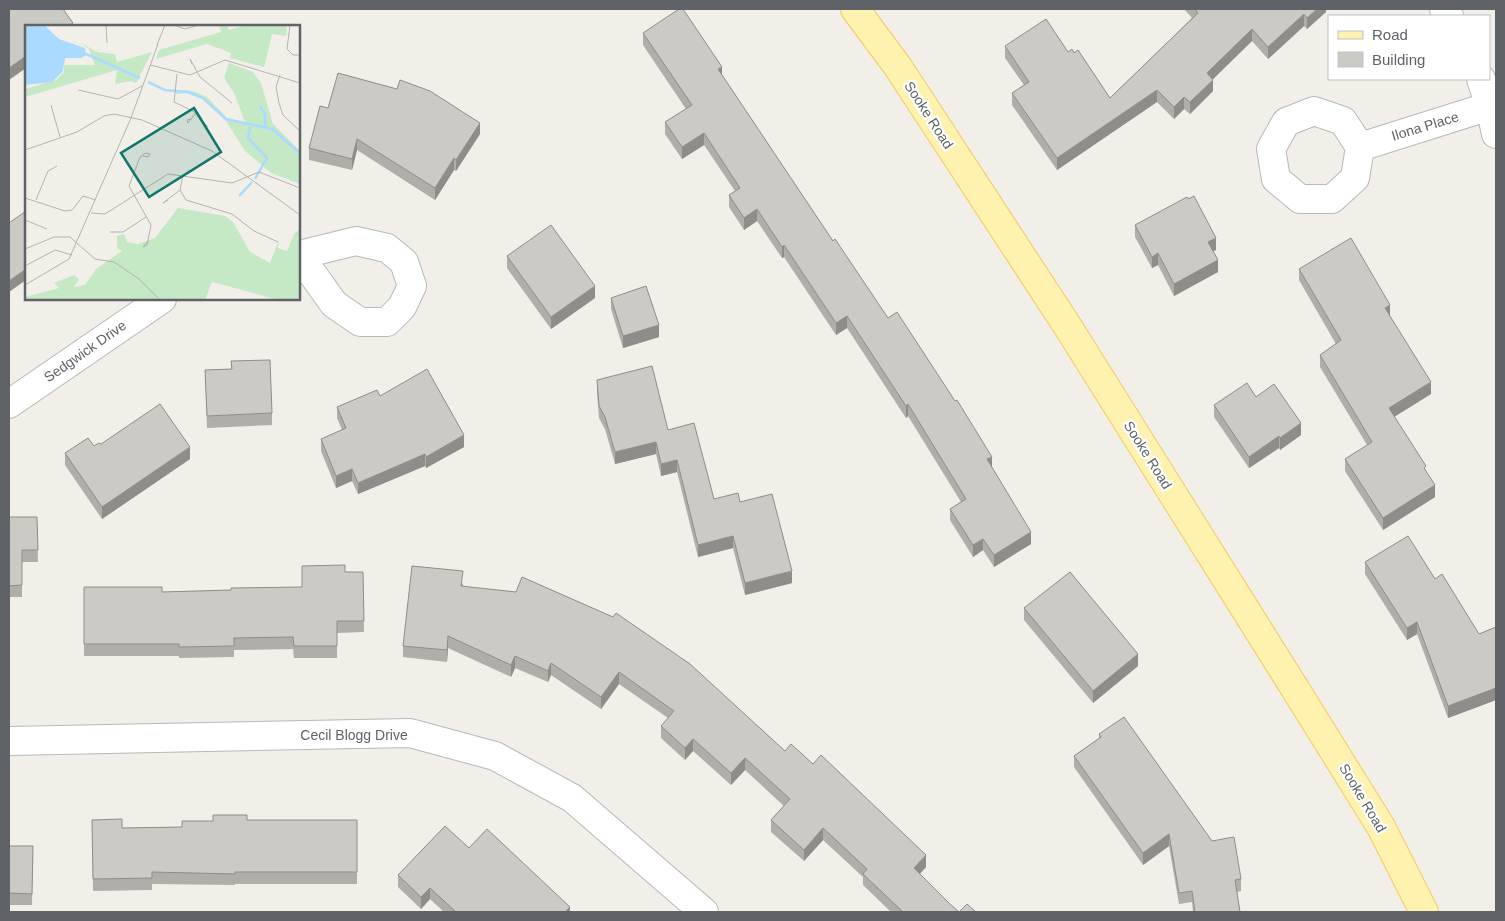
<svg xmlns="http://www.w3.org/2000/svg" width="1505" height="921" viewBox="0 0 1505 921" font-family="Helvetica,sans-serif">
  <rect width="100%" height="100%" fill="#f1efe8"/>
  <g fill="none" stroke-linecap="round" stroke-linejoin="round">
    <defs>
      <g id="minor">
        <path d="M 1444,9 L 1449,16"/>
        <path d="M 1481,79 L 1490,106 L 1496,134"/>
        <path d="M 1314,111 L 1343,121 L 1360,147 L 1355,178 L 1332,199 L 1300,199 L 1276,179 L 1271,149 L 1286,122 Z"/>
        <path d="M 1360,147 L 1490,106"/>
        <path d="M 299,255 L 356,241 L 387,248 L 404,262 L 412,286 L 402,307 L 387,322 L 360,322 L 334,304 L 299,255"/>
        <path d="M 9,404 L 162,299"/>
        <path d="M 9,741 L 410,733 L 495,756 L 572,798 L 704,912"/>
      </g>
      <path id="major" d="M 855,9 L 898,67 L 1068,327 L 1294,687 L 1381,827 L 1424,912"/>
    </defs>
    <!-- minor casing -->
    <use href="#minor" stroke="#b5b8bc" stroke-width="30"/>
    <!-- major casing -->
    <use href="#major" stroke="#f2c960" stroke-width="30"/>
    <!-- minor -->
    <use href="#minor" stroke="#fff" stroke-width="28"/>
    <!-- major -->
    <use href="#major" stroke="#fff2af" stroke-width="28"/>
  </g>
  <!-- wall -->
  <g fill="#afaea9">
    <path d="M 1184,9 L 1326,9 L 1326,12 L 1307,29 L 1304,26 L 1268,59 L 1252,41 L 1213,79 L 1213,91 L 1190,114 L 1184,109 L 1174,119 L 1157,102 L 1057,170 L 1012,105 L 1012,93 L 1024,85 L 1005,58 L 1005,46 L 1068,52 L 1110,98 L 1192,18 Z"/>
    <path d="M 643,33 L 722,75 L 833,241 L 992,467 L 1031,544 L 994,567 L 983,550 L 973,557 L 950,520 L 950,509 L 961,502 L 908,416 L 906,418 L 847,328 L 836,335 L 784,257 L 782,258 L 757,221 L 744,230 L 729,207 L 729,195 L 735,191 L 704,145 L 682,159 L 665,134 L 665,122 L 686,109 L 643,45 Z"/>
    <path d="M 328,108 L 480,134 L 456,171 L 454,170 L 435,200 L 357,150 L 352,170 L 309,160 L 309,148 Z"/>
    <path d="M 1135,225 L 1216,250 L 1213,251 L 1218,272 L 1174,296 L 1158,265 L 1152,268 L 1135,237 Z"/>
    <path d="M 507,256 L 595,298 L 551,329 L 507,268 Z"/>
    <path d="M 1299,269 L 1390,316 L 1431,394 L 1394,417 L 1426,471 L 1435,497 L 1383,530 L 1345,471 L 1345,459 L 1367,445 L 1320,367 L 1320,355 L 1336,344 L 1299,280 Z"/>
    <path d="M 611,298 L 659,337 L 623,348 L 611,309 Z"/>
    <path d="M 231,361 L 272,413 L 272,425 L 207,428 L 205,370 L 231,369 Z"/>
    <path d="M 597,380 L 668,430 L 714,499 L 740,502 L 792,583 L 745,595 L 733,548 L 698,557 L 677,472 L 661,476 L 656,454 L 615,464 L 605,429 L 599,418 L 597,392 Z"/>
    <path d="M 380,396 L 464,447 L 426,468 L 425,466 L 358,494 L 352,481 L 336,488 L 321,451 L 321,439 L 342,430 L 337,418 L 337,407 Z"/>
    <path d="M 1256,397 L 1301,435 L 1280,450 L 1279,448 L 1249,468 L 1214,417 L 1214,405 Z"/>
    <path d="M 94,446 L 190,459 L 102,519 L 65,465 L 65,453 Z"/>
    <path d="M 9,517 L 37,517 L 38,562 L 22,562 L 22,597 L 9,597 Z"/>
    <path d="M 1365,562 L 1435,579 L 1479,634 L 1496,627 L 1496,700 L 1448,718 L 1417,634 L 1407,640 L 1365,574 Z"/>
    <path d="M 345,572 L 363,572 L 364,632 L 337,633 L 337,658 L 294,658 L 293,649 L 234,650 L 234,657 L 179,658 L 179,656 L 84,656 L 84,587 L 162,592 L 231,590 L 302,587 Z"/>
    <path d="M 463,583 L 463,586 L 785,751 L 926,867 L 920,874 L 950,904 L 959,912 L 891,912 L 863,885 L 863,877 L 823,840 L 804,861 L 771,832 L 771,820 L 784,806 L 745,770 L 731,785 L 693,751 L 685,760 L 661,738 L 661,726 L 668,718 L 619,684 L 601,709 L 551,675 L 548,682 L 515,668 L 511,677 L 448,648 L 447,662 L 403,657 L 403,646 Z"/>
    <path d="M 1024,608 L 1138,666 L 1093,703 L 1024,620 Z"/>
    <path d="M 1099,734 L 1212,841 L 1241,879 L 1241,891 L 1237,892 L 1240,912 L 1193,912 L 1192,902 L 1179,904 L 1169,846 L 1143,865 L 1074,767 L 1074,756 L 1099,738 Z"/>
    <path d="M 92,820 L 122,828 L 182,827 L 247,820 L 357,820 L 357,884 L 235,884 L 235,885 L 152,884 L 152,890 L 93,891 Z"/>
    <path d="M 9,846 L 33,846 L 32,905 L 9,905 Z"/>
    <path d="M 469,848 L 570,912 L 444,912 L 430,899 L 421,909 L 398,887 L 398,875 Z"/>
  </g>
  <!-- shaded-wall -->
  <g fill="#8f8d8a">
    <path d="M 1317,9 L 1326,9 L 1326,12 L 1307,29 L 1307,18 Z"/>
    <path d="M 1304,14 L 1304,26 L 1268,59 L 1268,47 Z"/>
    <path d="M 1252,29 L 1252,41 L 1207,85 L 1207,73 Z"/>
    <path d="M 26,56 L 26,68 L 9,80 L 9,68 Z"/>
    <path d="M 722,67 L 722,78 L 718,69 Z"/>
    <path d="M 1213,80 L 1213,91 L 1190,114 L 1190,102 Z"/>
    <path d="M 1157,90 L 1157,102 L 1057,170 L 1057,158 Z"/>
    <path d="M 1184,97 L 1184,109 L 1174,119 L 1174,107 Z"/>
    <path d="M 480,123 L 480,134 L 456,171 L 456,160 Z"/>
    <path d="M 704,133 L 704,145 L 682,159 L 682,147 Z"/>
    <path d="M 357,139 L 357,150 L 352,170 L 352,159 Z"/>
    <path d="M 454,158 L 454,170 L 435,200 L 435,188 Z"/>
    <path d="M 757,209 L 757,221 L 744,230 L 744,218 Z"/>
    <path d="M 1216,238 L 1216,250 L 1208,254 L 1208,242 Z"/>
    <path d="M 784,245 L 784,257 L 782,258 L 782,247 Z"/>
    <path d="M 1158,253 L 1158,265 L 1152,268 L 1152,257 Z"/>
    <path d="M 1218,260 L 1218,272 L 1174,296 L 1174,284 Z"/>
    <path d="M 26,269 L 26,280 L 9,292 L 9,281 Z"/>
    <path d="M 595,286 L 595,298 L 551,329 L 551,317 Z"/>
    <path d="M 1390,305 L 1390,317 L 1385,308 Z"/>
    <path d="M 847,316 L 847,328 L 836,335 L 836,323 Z"/>
    <path d="M 659,325 L 659,337 L 623,348 L 623,336 Z"/>
    <path d="M 1431,382 L 1431,394 L 1389,420 L 1389,408 Z"/>
    <path d="M 908,404 L 908,416 L 906,418 L 906,406 Z"/>
    <path d="M 1301,423 L 1301,435 L 1280,450 L 1280,438 Z"/>
    <path d="M 464,435 L 464,447 L 426,468 L 426,457 Z"/>
    <path d="M 1279,436 L 1279,448 L 1249,468 L 1249,457 Z"/>
    <path d="M 656,442 L 656,454 L 615,464 L 615,452 Z"/>
    <path d="M 190,447 L 190,459 L 102,519 L 102,507 Z"/>
    <path d="M 425,454 L 425,466 L 358,494 L 358,483 Z"/>
    <path d="M 992,457 L 992,468 L 987,459 Z"/>
    <path d="M 677,460 L 677,472 L 661,476 L 661,464 Z"/>
    <path d="M 352,469 L 352,481 L 336,488 L 336,476 Z"/>
    <path d="M 1435,485 L 1435,497 L 1383,530 L 1383,518 Z"/>
    <path d="M 1031,532 L 1031,544 L 994,567 L 994,555 Z"/>
    <path d="M 733,536 L 733,548 L 698,557 L 698,545 Z"/>
    <path d="M 983,539 L 983,550 L 973,557 L 973,545 Z"/>
    <path d="M 792,571 L 792,583 L 745,595 L 745,583 Z"/>
    <path d="M 1417,622 L 1417,634 L 1407,640 L 1407,628 Z"/>
    <path d="M 448,636 L 448,648 L 447,662 L 447,650 Z"/>
    <path d="M 1138,654 L 1138,666 L 1093,703 L 1093,691 Z"/>
    <path d="M 515,656 L 515,668 L 511,677 L 511,665 Z"/>
    <path d="M 551,663 L 551,675 L 548,682 L 548,671 Z"/>
    <path d="M 619,672 L 619,684 L 601,709 L 601,697 Z"/>
    <path d="M 1496,688 L 1496,700 L 1448,718 L 1448,706 Z"/>
    <path d="M 693,739 L 693,751 L 685,760 L 685,748 Z"/>
    <path d="M 745,758 L 745,770 L 731,785 L 731,773 Z"/>
    <path d="M 823,828 L 823,840 L 804,861 L 804,850 Z"/>
    <path d="M 1169,834 L 1169,846 L 1143,865 L 1143,853 Z"/>
    <path d="M 926,855 L 926,867 L 914,880 L 914,868 Z"/>
    <path d="M 430,888 L 430,899 L 421,909 L 421,897 Z"/>
    <path d="M 570,907 L 570,912 L 565,912 Z"/>
  </g>
  <!-- building -->
  <g fill="#cccac5" stroke="#8f8d8a">
    <path d="M 9,9 L 63,9 L 73,23 L 68,26 L 26,26 L 26,56 L 9,68 Z"/>
    <path d="M 679,9 L 683,9 L 722,67 L 718,69 L 833,241 L 835,239 L 888,318 L 897,312 L 955,401 L 957,400 L 992,457 L 987,459 L 1031,532 L 994,555 L 983,539 L 973,545 L 950,509 L 966,499 L 908,404 L 906,406 L 847,316 L 836,323 L 784,245 L 782,247 L 757,209 L 744,218 L 729,195 L 740,188 L 704,133 L 682,147 L 665,122 L 692,105 L 643,33 Z"/>
    <path d="M 1195,9 L 1317,9 L 1307,18 L 1304,14 L 1268,47 L 1252,29 L 1207,73 L 1213,80 L 1190,102 L 1184,97 L 1174,107 L 1157,90 L 1057,158 L 1012,93 L 1029,82 L 1005,46 L 1046,19 L 1068,52 L 1072,49 L 1074,53 L 1078,50 L 1110,98 L 1198,13 Z"/>
    <path d="M 338,73 L 397,89 L 400,80 L 430,91 L 480,123 L 456,160 L 454,158 L 435,188 L 357,139 L 352,159 L 309,148 L 320,106 L 328,108 Z"/>
    <path d="M 1194,196 L 1216,238 L 1208,242 L 1218,260 L 1174,284 L 1158,253 L 1152,257 L 1135,225 L 1187,197 L 1188,199 Z"/>
    <path d="M 26,211 L 26,269 L 9,281 L 9,223 Z"/>
    <path d="M 551,225 L 595,286 L 551,317 L 507,256 Z"/>
    <path d="M 1351,238 L 1390,305 L 1385,308 L 1431,382 L 1389,408 L 1426,466 L 1424,468 L 1435,485 L 1383,518 L 1345,459 L 1372,442 L 1320,355 L 1341,340 L 1299,269 Z"/>
    <path d="M 646,286 L 659,325 L 623,336 L 611,298 Z"/>
    <path d="M 270,360 L 272,413 L 207,416 L 205,370 L 232,369 L 231,361 Z"/>
    <path d="M 652,366 L 668,430 L 694,423 L 714,499 L 738,493 L 740,502 L 772,494 L 792,571 L 745,583 L 733,536 L 698,545 L 677,460 L 661,464 L 656,442 L 615,452 L 605,417 L 599,406 L 597,380 Z"/>
    <path d="M 427,369 L 464,435 L 426,457 L 425,454 L 358,483 L 352,469 L 336,476 L 321,439 L 346,428 L 337,407 L 377,390 L 380,396 Z"/>
    <path d="M 1247,383 L 1256,397 L 1274,384 L 1301,423 L 1280,438 L 1279,436 L 1249,457 L 1214,405 Z"/>
    <path d="M 160,404 L 190,447 L 102,507 L 65,453 L 88,438 L 94,446 L 99,443 L 101,444 Z"/>
    <path d="M 9,517 L 37,517 L 38,550 L 22,550 L 22,585 L 9,586 Z"/>
    <path d="M 1408,536 L 1435,579 L 1442,574 L 1479,634 L 1496,627 L 1496,688 L 1448,706 L 1417,622 L 1407,628 L 1365,562 Z"/>
    <path d="M 345,565 L 345,572 L 363,572 L 364,621 L 337,621 L 337,646 L 294,646 L 293,637 L 234,638 L 234,646 L 179,647 L 179,644 L 84,644 L 84,587 L 162,587 L 162,592 L 231,590 L 231,588 L 302,587 L 302,566 Z"/>
    <path d="M 412,566 L 463,571 L 461,586 L 516,592 L 522,577 L 613,617 L 616,613 L 690,664 L 785,751 L 791,744 L 813,764 L 821,755 L 926,855 L 914,868 L 950,904 L 959,912 L 903,912 L 863,874 L 867,869 L 823,828 L 804,850 L 771,820 L 790,799 L 745,758 L 731,773 L 693,739 L 685,748 L 661,726 L 674,711 L 619,672 L 601,697 L 551,663 L 548,671 L 515,656 L 511,665 L 448,636 L 447,650 L 403,646 Z"/>
    <path d="M 1070,572 L 1138,654 L 1093,691 L 1024,608 Z"/>
    <path d="M 1124,717 L 1212,841 L 1234,837 L 1241,879 L 1235,880 L 1240,912 L 1195,912 L 1192,891 L 1179,893 L 1169,834 L 1143,853 L 1074,756 L 1101,737 L 1099,734 Z"/>
    <path d="M 213,815 L 247,815 L 247,820 L 357,820 L 357,872 L 235,872 L 235,874 L 152,872 L 152,878 L 93,879 L 92,820 L 122,819 L 122,828 L 182,827 L 182,821 L 213,821 Z"/>
    <path d="M 445,826 L 469,848 L 487,829 L 570,907 L 565,912 L 456,912 L 430,888 L 421,897 L 398,875 Z"/>
    <path d="M 9,846 L 33,846 L 32,894 L 9,893 Z"/>
    <path d="M 967,904 L 976,912 L 959,912 Z"/>
  </g>
  <g text-anchor="middle" stroke-width="4.5" stroke-linejoin="round" paint-order="stroke">
    <!-- street labels -->
    <g font-size="14" fill="#5f6368" stroke="#fff">
      <text transform="translate(929 115) rotate(57)" y="5">Sooke Road</text>
      <text transform="translate(1425 126) rotate(-17)" y="5">Ilona Place</text>
      <text transform="translate(85 351) rotate(-35)" y="5">Sedgwick Drive</text>
      <text transform="translate(1148 455) rotate(58)" y="5">Sooke Road</text>
      <text x="354" y="740">Cecil Blogg Drive</text>
      <text transform="translate(1363 798) rotate(59)" y="5">Sooke Road</text>
    </g>
  </g>
  <!-- overview -->
  <g transform="translate(25 25)">
    <rect width="275" height="275" fill="#f1efe8"/>
    <path d="M 194,0 L 202,0 L 204,5 L 221,0 L 262,0 L 261,11 L 247,9 L 239,42 L 205,33 L 206,28 L 182,19 L 131,34 L 134,25 L 196,7 ZM 55,17 L 71,27 L 78,20 L 72,27 L 90,29 L 92,37 L 127,27 L 111,58 L 106,56 L 90,59 L 92,45 L 0,72 L 0,64 L 31,55 L 39,47 L 39,40 L 70,40 L 64,24 ZM 204,38 L 228,47 L 236,58 L 248,99 L 275,126 L 275,159 L 246,148 L 220,126 L 201,96 L 178,74 L 162,68 L 151,69 L 152,66 L 158,65 L 171,67 L 182,72 L 203,94 L 220,97 L 209,68 L 199,53 ZM 153,183 L 200,191 L 208,197 L 225,227 L 245,238 L 254,215 L 253,223 L 262,226 L 269,209 L 275,204 L 275,275 L 254,275 L 187,257 L 180,275 L 0,275 L 0,272 L 34,263 L 29,258 L 49,250 L 54,254 L 49,262 L 60,260 L 71,244 L 97,226 L 92,223 L 92,211 L 99,209 L 102,217 L 113,219 L 130,213 Z" fill="#c5e8c5"/>
    <path d="M 0,0 L 19,0 L 34,14 L 60,23 L 61,30 L 56,33 L 40,33 L 38,46 L 27,57 L 0,60 Z" fill="#aadaff"/>
    <path fill="none" stroke="#aadaff" stroke-width="2.5" d="M 61,29 L 115,53M 123,57 L 140,65 L 163,67 L 178,73 L 201,94 L 247,104 L 275,128M 235,81 L 240,89 L 240,102M 225,102 L 223,113 L 242,133 L 230,154M 214,171 L 227,157"/>
    <path fill="none" stroke="#b3b3b1" stroke-width="1" d="M 81,0 L 82,18M 149,0 L 160,4 L 174,0M 265,0 L 262,24 L 268,30 L 275,30M 132,20 L 140,0M 167,39 L 165,34 L 175,52 L 207,78M 125,40 L 165,50 L 200,35 L 275,58M 152,49 L 149,77 L 168,86 L 183,102M 255,50 L 251,62 L 254,78 L 258,90 L 275,106M 53,65 L 93,74 L 117,61M 26,80 L 35,112M 106,93 L 133,19M 166,94 L 162,95 L 163,98 L 171,88M 0,125 L 52,107 L 79,91 L 89,89 L 117,95 L 187,126 L 275,190M 118,131 L 123,132 L 125,129 L 121,128 L 115,132 L 104,161 L 126,200 L 122,220 L 118,222 L 123,216M 155,165 L 161,175 L 207,189 L 229,206 L 253,217M 0,173 L 40,186 L 47,185 L 58,171 L 71,175M 11,175 L 23,146 L 32,141M 143,175 L 138,178 L 155,165 L 158,150M 66,188 L 80,189 L 143,149 L 207,158 L 234,147 L 275,163M 0,195 L 22,204M 85,207 L 98,207 L 121,192M 0,224 L 29,212 L 45,212 L 70,234 L 89,237 L 114,254 L 135,275M 0,241 L 30,225 L 47,230M 0,260 L 44,234 L 106,93"/>
    <path fill="#0f766e" fill-opacity="0.15" stroke="#0f766e" stroke-width="2.5" d="M 169,83 L 196,127 L 124,172 L 96,128 Z"/>
    <rect width="275" height="275" fill="none" stroke="#5f6368" stroke-width="2.5"/>
  </g>
  <!-- border -->
  <rect width="1505" height="921" fill="none" stroke="#5f6368" stroke-width="20"/>
  <!-- legend -->
  <rect x="1328" y="15" width="162" height="65" fill="#ffffff" stroke="#bfc1c3"/>
  <rect x="1338" y="31" width="25" height="8" fill="#fff2af" stroke="#bfc1c3"/>
  <text x="1372" y="40" font-size="15" fill="#5f6368">Road</text>
  <rect x="1338" y="52" width="25" height="15" fill="#cccac5" stroke="#bfc1c3"/>
  <text x="1372" y="65" font-size="15" fill="#5f6368">Building</text>
</svg>
